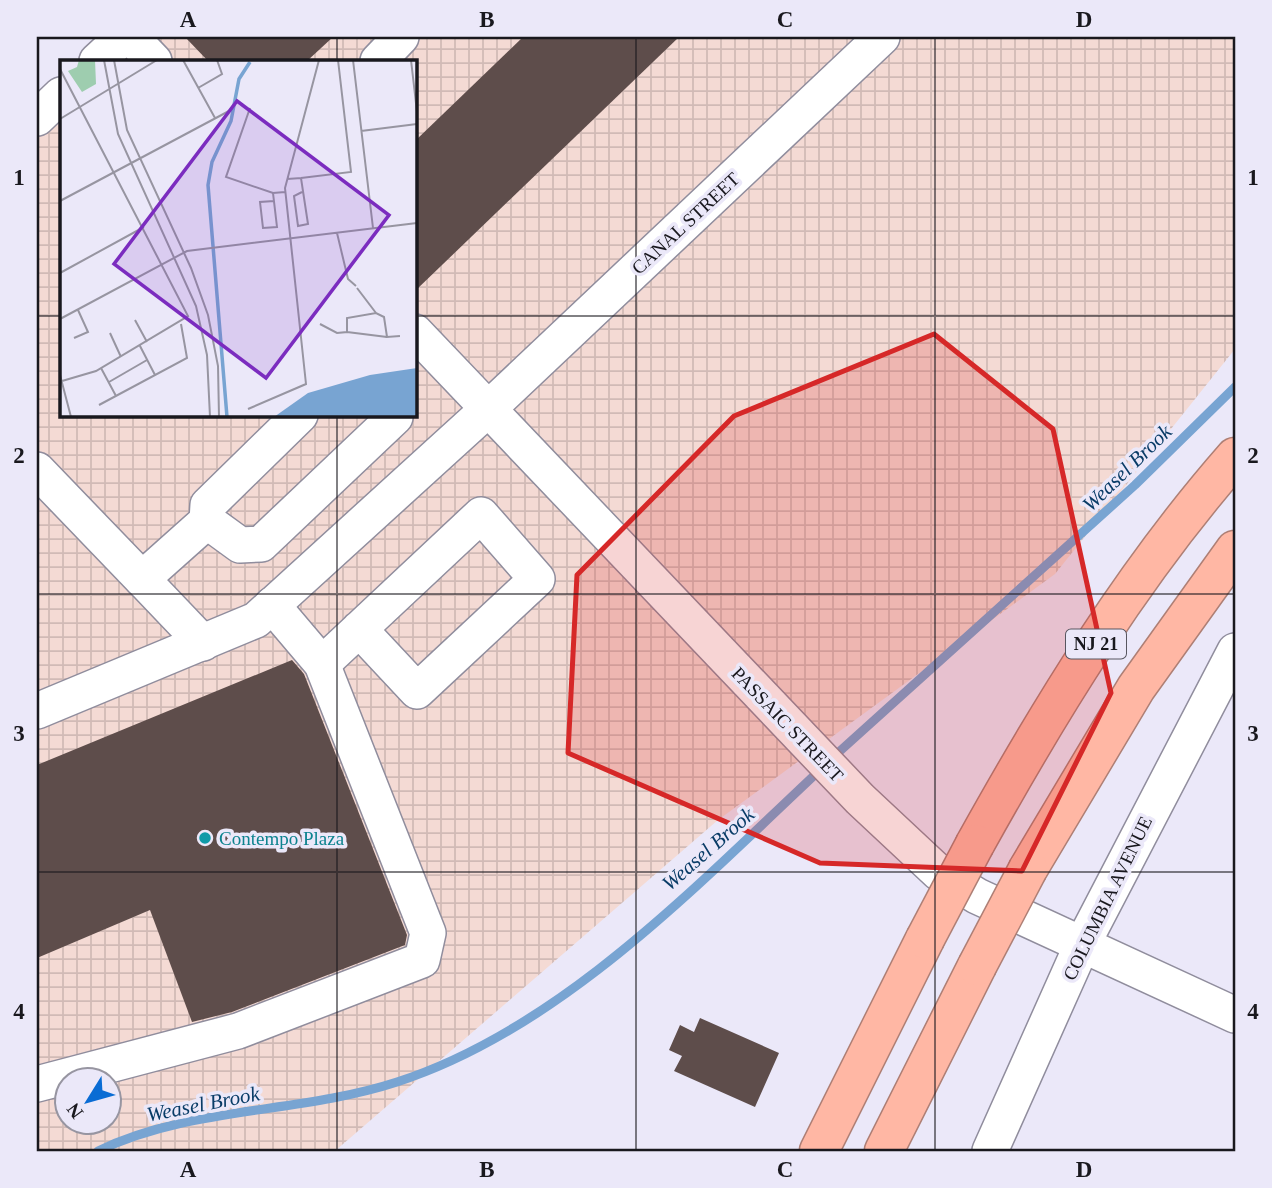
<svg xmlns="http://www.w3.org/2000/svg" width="1272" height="1188" viewBox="0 0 1272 1188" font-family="Georgia,serif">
  <defs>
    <pattern id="industrial-grid" width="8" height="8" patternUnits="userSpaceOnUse" patternTransform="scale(1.75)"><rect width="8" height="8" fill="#f4dad4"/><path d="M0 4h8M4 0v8" fill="none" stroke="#d1bab6"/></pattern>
  </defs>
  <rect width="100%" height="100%" fill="#ebe8f9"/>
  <!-- industrial -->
  <path fill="url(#industrial-grid)" fill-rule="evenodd" d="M 114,37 L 1235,37 L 1235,349 L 1055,574 L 718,820 L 335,1151 L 37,1151 L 37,111 L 61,87 L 61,415 L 415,415 L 415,61 L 88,61 ZM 66,1080 L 108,1080 L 108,1122 L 66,1122 Z"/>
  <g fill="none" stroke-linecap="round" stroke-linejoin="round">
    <!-- stream -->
    <g stroke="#78a4d2" stroke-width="9">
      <path d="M 830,760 L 1135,485 L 1235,387"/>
      <path d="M 98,1151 C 191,1106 299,1114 397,1082 C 561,1029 697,885 820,770"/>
    </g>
  </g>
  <!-- building -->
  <g fill="#5e4d4b">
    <path d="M 185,37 L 333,37 L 307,61 L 208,61 Z"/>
    <path d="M 523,37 L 679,37 L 415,291 L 415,141 Z"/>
    <path d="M 292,660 L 304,674 L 407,935 L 405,945 L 232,1012 L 192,1022 L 150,910 L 37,958 L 37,765 Z"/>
    <path d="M 700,1018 L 779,1053 L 755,1107 L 674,1071 L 682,1056 L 669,1050 L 680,1025 L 694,1032 Z"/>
  </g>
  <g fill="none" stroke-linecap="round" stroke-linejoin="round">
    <defs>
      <g id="minor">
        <path d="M 131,37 L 154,61"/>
        <path d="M 97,61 L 123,37"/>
        <path d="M 378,61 L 401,37"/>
        <path d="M 37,118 L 61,95"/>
        <path d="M 415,332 L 860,799 L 938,872 L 977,896 L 1235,1015"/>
        <path d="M 37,470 L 142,579"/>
        <path d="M 207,521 L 240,545 L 261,544 L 395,417 L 393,415"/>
        <path d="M 203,643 L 142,579 L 207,521 L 208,505 L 300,415"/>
        <path d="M 322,664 L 481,515 L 537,579 L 417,691 L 359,629"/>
        <path d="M 37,711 L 256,620 L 488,409 L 882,37"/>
        <path d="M 37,1084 L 238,1031 L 422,960 L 428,933 L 322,664 L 272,605"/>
        <path d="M 990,1151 L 1082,945 L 1235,651"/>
      </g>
      <g id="highway">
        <path d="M 975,844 C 1050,709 1133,573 1235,457"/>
        <path d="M 1028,869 L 1136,688 L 1235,550"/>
        <path d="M 819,1151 L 925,939"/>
        <path d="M 884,1151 L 977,966"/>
      </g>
    </defs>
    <!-- minor casing -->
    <use href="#minor" stroke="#908d9d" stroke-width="38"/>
    <!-- highway casing -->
    <use href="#highway" stroke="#ae7f75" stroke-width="41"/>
    <!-- minor -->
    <use href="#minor" stroke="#fff" stroke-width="35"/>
    <!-- highway -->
    <use href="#highway" stroke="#ffb7a4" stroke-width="38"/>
    <defs>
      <g id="highway-bridge">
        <path d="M 925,939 L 975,844"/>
        <path d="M 977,966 L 1028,869"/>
      </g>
    </defs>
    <!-- highway-bridge casing -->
    <use href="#highway-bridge" stroke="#ae7f75" stroke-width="41" stroke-linecap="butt"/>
    <!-- highway-bridge -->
    <use href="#highway-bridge" stroke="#ffb7a4" stroke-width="38"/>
  </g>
  <!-- marked area -->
  <path fill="#d62828" fill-opacity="0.2" stroke="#d62828" stroke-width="5" stroke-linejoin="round" d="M 934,334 L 1053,429 L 1111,693 L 1022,871 L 820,863 L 568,753 L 577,575 L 734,416 Z"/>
  <!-- grid -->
  <path fill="none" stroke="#19181e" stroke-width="2" stroke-opacity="0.55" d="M 337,37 L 337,61M 636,37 L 636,1151M 935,37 L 935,1151M 37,316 L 61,316M 415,316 L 1235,316M 337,415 L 337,1151M 37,594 L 1235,594M 37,872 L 1235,872"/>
  <!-- markers -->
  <circle fill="#0f9aa8" stroke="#ebe8f9" stroke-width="2.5" cx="205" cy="838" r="7"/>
  <g text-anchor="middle" stroke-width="7" stroke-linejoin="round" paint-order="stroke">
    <!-- shield labels -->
    <rect fill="#ebe8f9" stroke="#585660" stroke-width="2" x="1066" y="629.5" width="60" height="29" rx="5"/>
    <g font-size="18" font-weight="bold" fill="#19181e">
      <text x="1096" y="650">NJ 21</text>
    </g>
    <!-- street labels -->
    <g font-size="19" fill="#19181e" stroke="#ebe8f9">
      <text transform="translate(685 223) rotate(-43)" y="7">CANAL STREET</text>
      <text transform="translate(788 724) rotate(46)" y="7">PASSAIC STREET</text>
      <text transform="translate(1107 898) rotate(-64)" y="7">COLUMBIA AVENUE</text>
    </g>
    <!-- culture labels -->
    <g font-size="19" fill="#0d838f" stroke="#ebe8f9" text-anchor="start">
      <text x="219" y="845">Contempo Plaza</text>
    </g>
    <!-- water labels -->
    <g font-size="21" font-style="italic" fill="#093c67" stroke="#ebe8f9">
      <text transform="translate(1127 468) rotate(-44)" y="7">Weasel Brook</text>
      <text transform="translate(708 849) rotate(-41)" y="7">Weasel Brook</text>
      <text transform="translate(203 1104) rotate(-11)" y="7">Weasel Brook</text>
    </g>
  </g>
  <!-- overview -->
  <g transform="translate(60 60)">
    <rect width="357" height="357" fill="#ebe8f9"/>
    <path d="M 19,0 L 35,0 L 36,24 L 22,32 L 8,11 L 17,7 Z" fill="#9ecdaf"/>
    <path d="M 357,308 L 357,357 L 214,357 L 248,333 L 310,315 Z" fill="#78a4d2"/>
    <path fill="none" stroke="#78a4d2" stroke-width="3.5" d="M 167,357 L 148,125 L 152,102 L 171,61 L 179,19 L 190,2"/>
    <path fill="none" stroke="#9795a1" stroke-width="2" d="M 44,0 L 58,74 L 136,246 L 147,295 L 150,357M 54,0 L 67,70 L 131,208 L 148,255 L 158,306 L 159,357M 123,0 L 155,58M 293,0 L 313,168M 351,0 L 357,52M 0,9 L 128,256 L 36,311 L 2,321M 138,28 L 162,14 L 157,0M 190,48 L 166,117 L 213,133 L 225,132M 0,59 L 97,0M 301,71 L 357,64M 241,118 L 291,112 L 278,0M 227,119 L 241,118 L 248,164 L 238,166 L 234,136 L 242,132M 213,133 L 217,167 L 203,168 L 200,142 L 214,141M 0,141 L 169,51M 277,173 L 288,219 L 296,226M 0,213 L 84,167M 297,228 L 316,253M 0,259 L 127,191 L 357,163M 75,260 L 87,282M 260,264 L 277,273 L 287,272 L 287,258 L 316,253 L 324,257 L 327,277 L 340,276M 287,272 L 327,277M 50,273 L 61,297M 14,278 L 28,272 L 18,250M 80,286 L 95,315M 41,308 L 56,336M 0,315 L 11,357M 49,322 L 87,300M 39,345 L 127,298 L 121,264M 188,349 L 246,324 L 225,128 L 259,0"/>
    <path fill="#7b2cbf" fill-opacity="0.15" stroke="#7b2cbf" stroke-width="3.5" d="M 177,41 L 329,155 L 206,318 L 54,204 Z"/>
    <rect width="357" height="357" fill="none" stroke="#19181e" stroke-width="3.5"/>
  </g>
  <!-- border -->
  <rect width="1272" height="1188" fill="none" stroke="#ebe8f9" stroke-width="77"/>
  <!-- north arrow -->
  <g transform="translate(88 1101) rotate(233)"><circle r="33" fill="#ebe8f9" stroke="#9795a1" stroke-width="2"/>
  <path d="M0-5L12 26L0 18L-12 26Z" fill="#0a6cd4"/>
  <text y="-10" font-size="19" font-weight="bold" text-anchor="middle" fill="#19181e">N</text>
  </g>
  <rect x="38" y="38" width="1196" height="1112" fill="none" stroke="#19181e" stroke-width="2.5"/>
  <g font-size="23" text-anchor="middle" font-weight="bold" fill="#19181e">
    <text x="188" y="27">A</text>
    <text x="487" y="27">B</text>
    <text x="785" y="27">C</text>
    <text x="1084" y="27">D</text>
    <text x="19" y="185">1</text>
    <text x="1253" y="185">1</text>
    <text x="19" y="463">2</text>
    <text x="1253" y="463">2</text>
    <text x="19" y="741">3</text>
    <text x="1253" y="741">3</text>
    <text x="19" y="1019">4</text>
    <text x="1253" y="1019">4</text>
    <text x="188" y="1177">A</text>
    <text x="487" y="1177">B</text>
    <text x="785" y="1177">C</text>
    <text x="1084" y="1177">D</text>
  </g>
</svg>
